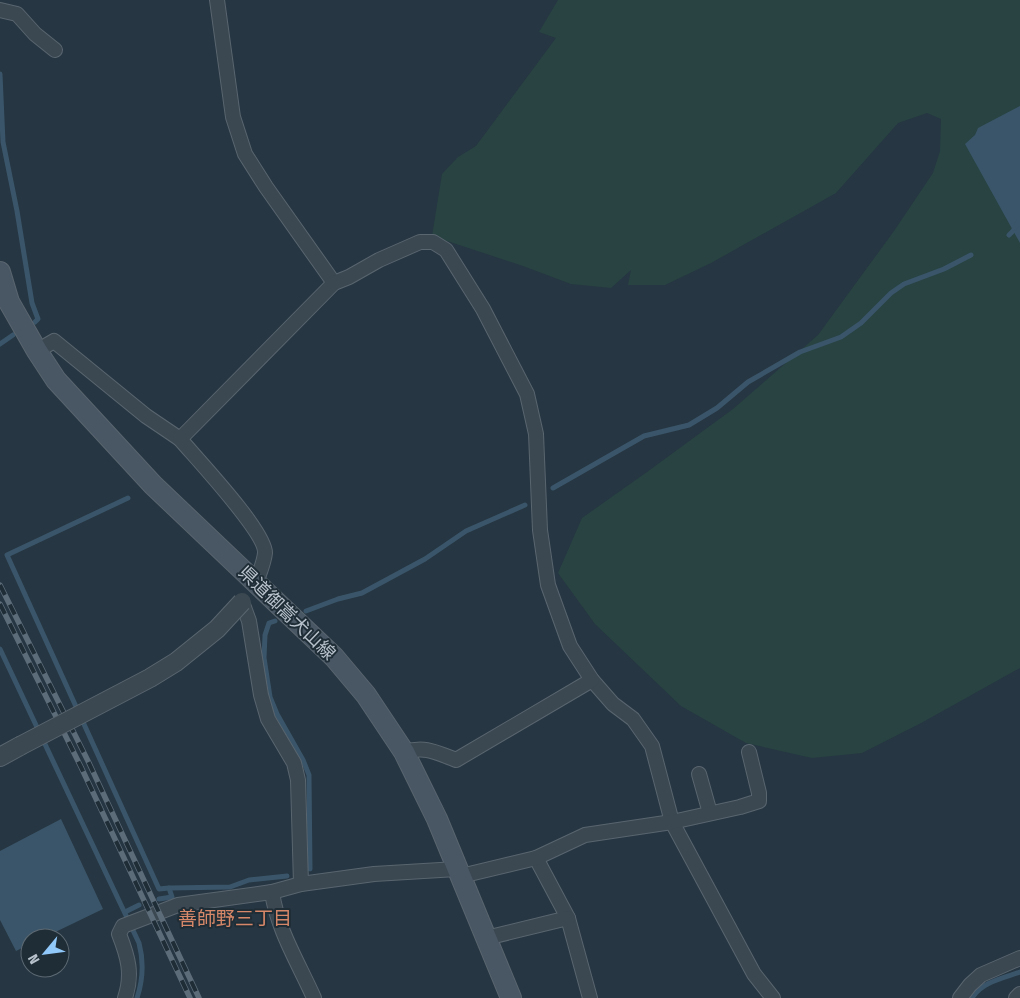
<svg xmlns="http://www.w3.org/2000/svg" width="1020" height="998" viewBox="0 0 1020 998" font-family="'Fira Sans Condensed','Noto Sans JP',sans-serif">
  <rect width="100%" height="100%" fill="#263642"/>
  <!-- green -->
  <path fill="#284342" d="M 558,0 L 1020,0 L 1020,668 L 923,722 L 862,753 L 812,758 L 746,743 L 681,706 L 595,624 L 558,573 L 582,518 L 647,472 L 733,409 L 818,335 L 894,231 L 933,173 L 940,151 L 941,119 L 927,113 L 898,123 L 836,193 L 711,263 L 665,285 L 628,285 L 631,270 L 611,288 L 571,284 L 523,266 L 432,236 L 442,174 L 458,157 L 476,146 L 556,38 L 539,32 Z"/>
  <!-- water -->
  <g fill="#3a5569">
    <path d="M 1020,106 L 1020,243 L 965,144 L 975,135 L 978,128 Z"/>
    <path d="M 61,819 L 103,909 L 43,938 L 30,938 L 30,944 L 16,951 L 0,920 L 0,851 Z"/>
  </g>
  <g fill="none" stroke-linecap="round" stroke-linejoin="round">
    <!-- stream -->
    <g stroke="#3a5569" stroke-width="5">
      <path d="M 0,74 L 3,142 L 17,211 L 32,303 L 38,319 L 35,322"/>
      <path d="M 1009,235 L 1013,231 L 1020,219"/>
      <path d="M 0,344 L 13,335"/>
      <path d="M 553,488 L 644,436 L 689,425 L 717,408 L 748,382 L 800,352 L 841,337 L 861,323 L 891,293 L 904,284 L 944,269 L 971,255"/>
      <path d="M 128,498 L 7,555 L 159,889 L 169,888 L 172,897 L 159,899"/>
      <path d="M 306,611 L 338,599 L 362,593 L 425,559 L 466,531 L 525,505"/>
      <path d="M 275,621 L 269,623 L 265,635 L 264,658 L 270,697 L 277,714 L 303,760 L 309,775 L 310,869"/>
      <path d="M 0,649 L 139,943 C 144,962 143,980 137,998"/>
      <path d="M 169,888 L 230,887 L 249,880 L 287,876"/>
      <path d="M 125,912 L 139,905"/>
      <path d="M 972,998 C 982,982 1003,978 1020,972"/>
    </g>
    <defs>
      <g id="minor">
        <path d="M 217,0 L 233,117 L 245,154 L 266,187 L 334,283"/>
        <path d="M 0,10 L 17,14 L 35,34 L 55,50"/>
        <path d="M 37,351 L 54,341 L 146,416 L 180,439"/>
        <path d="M 256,583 C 259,574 264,563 265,553 C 266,532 196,458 180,439 L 334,283 L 349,277 L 379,260 L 420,242 L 433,242 L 446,250 L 483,309 L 527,394 L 536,434 L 540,530 L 548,585 L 570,646 L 592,680 L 613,704 L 633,719 L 652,746 L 672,822 L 754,974 L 773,998"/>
        <path d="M 242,602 L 249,621 L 261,695 L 268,719 L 294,763 L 298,780 L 301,884"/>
        <path d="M 404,752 C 426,746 435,752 456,760 L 592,680"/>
        <path d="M 699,774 L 710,813"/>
        <path d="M 536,858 L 568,918 L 590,998"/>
        <path d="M 461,876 L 536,858 L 585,835 L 672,822 L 740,807 L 759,801 L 759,793 L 749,752"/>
        <path d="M 272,892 C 277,929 299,964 314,998"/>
        <path d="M 486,938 L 568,918"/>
        <path d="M 125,998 C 133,974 128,957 119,934 L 123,926 L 178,905 L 272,892 L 301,884 L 374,874 L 457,869"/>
        <path d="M 960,998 L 970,985 L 981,975 L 1020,958"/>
        <path d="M 1016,998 L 1020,994"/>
      </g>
      <path id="tertiary" d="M 0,757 L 20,746"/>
      <path id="secondary" d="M 0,272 L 9,302 L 37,351 L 56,380 L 153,485 L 334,657 L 366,695 L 404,752 L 437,819 L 511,998"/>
    </defs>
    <!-- minor casing -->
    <use href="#minor" stroke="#59656f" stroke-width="16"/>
    <!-- tertiary casing -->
    <use href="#tertiary" stroke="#59656f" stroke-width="20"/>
    <!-- secondary casing -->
    <use href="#secondary" stroke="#59656f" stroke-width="22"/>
    <!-- minor -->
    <use href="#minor" stroke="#3b4852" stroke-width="14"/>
    <!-- tertiary -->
    <use href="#tertiary" stroke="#3b4852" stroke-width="18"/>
    <!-- secondary -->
    <use href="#secondary" stroke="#495765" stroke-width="20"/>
    <defs>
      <g id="rail">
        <path d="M 0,585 L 89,763 L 199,998"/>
        <path d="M 0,604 L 81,767 L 190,998"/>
      </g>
    </defs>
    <!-- rail casing -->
    <use href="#rail" stroke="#5d6c79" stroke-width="5.5"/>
    <!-- rail -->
    <use href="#rail" stroke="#1f2d37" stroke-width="4" stroke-dasharray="11" stroke-linecap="butt"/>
    <defs>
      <path id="tertiary-bridge" d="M 20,746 L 150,678 L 176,662 L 217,629 L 242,602"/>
    </defs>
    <!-- tertiary-bridge casing -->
    <use href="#tertiary-bridge" stroke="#59656f" stroke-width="20" stroke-linecap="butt"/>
    <!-- tertiary-bridge -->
    <use href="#tertiary-bridge" stroke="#3b4852" stroke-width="18"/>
  </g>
  <g text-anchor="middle" stroke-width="4" stroke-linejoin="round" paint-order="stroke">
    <!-- street labels -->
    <g font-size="18" fill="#b8c2cc" stroke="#1f2d37">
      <text transform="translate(287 613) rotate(44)" y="6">県道御嵩犬山線</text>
    </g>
    <!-- neighbourhood labels -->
    <g font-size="19" fill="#d78868" stroke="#1f2d37">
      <text x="235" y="925">善師野三丁目</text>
    </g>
  </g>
  <!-- north arrow -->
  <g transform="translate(45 953) rotate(241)"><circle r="24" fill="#1f2d37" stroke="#5c6973"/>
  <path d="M0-4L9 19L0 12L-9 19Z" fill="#90c8f9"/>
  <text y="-8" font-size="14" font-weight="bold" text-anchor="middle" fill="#b8c2cc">N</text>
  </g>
</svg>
